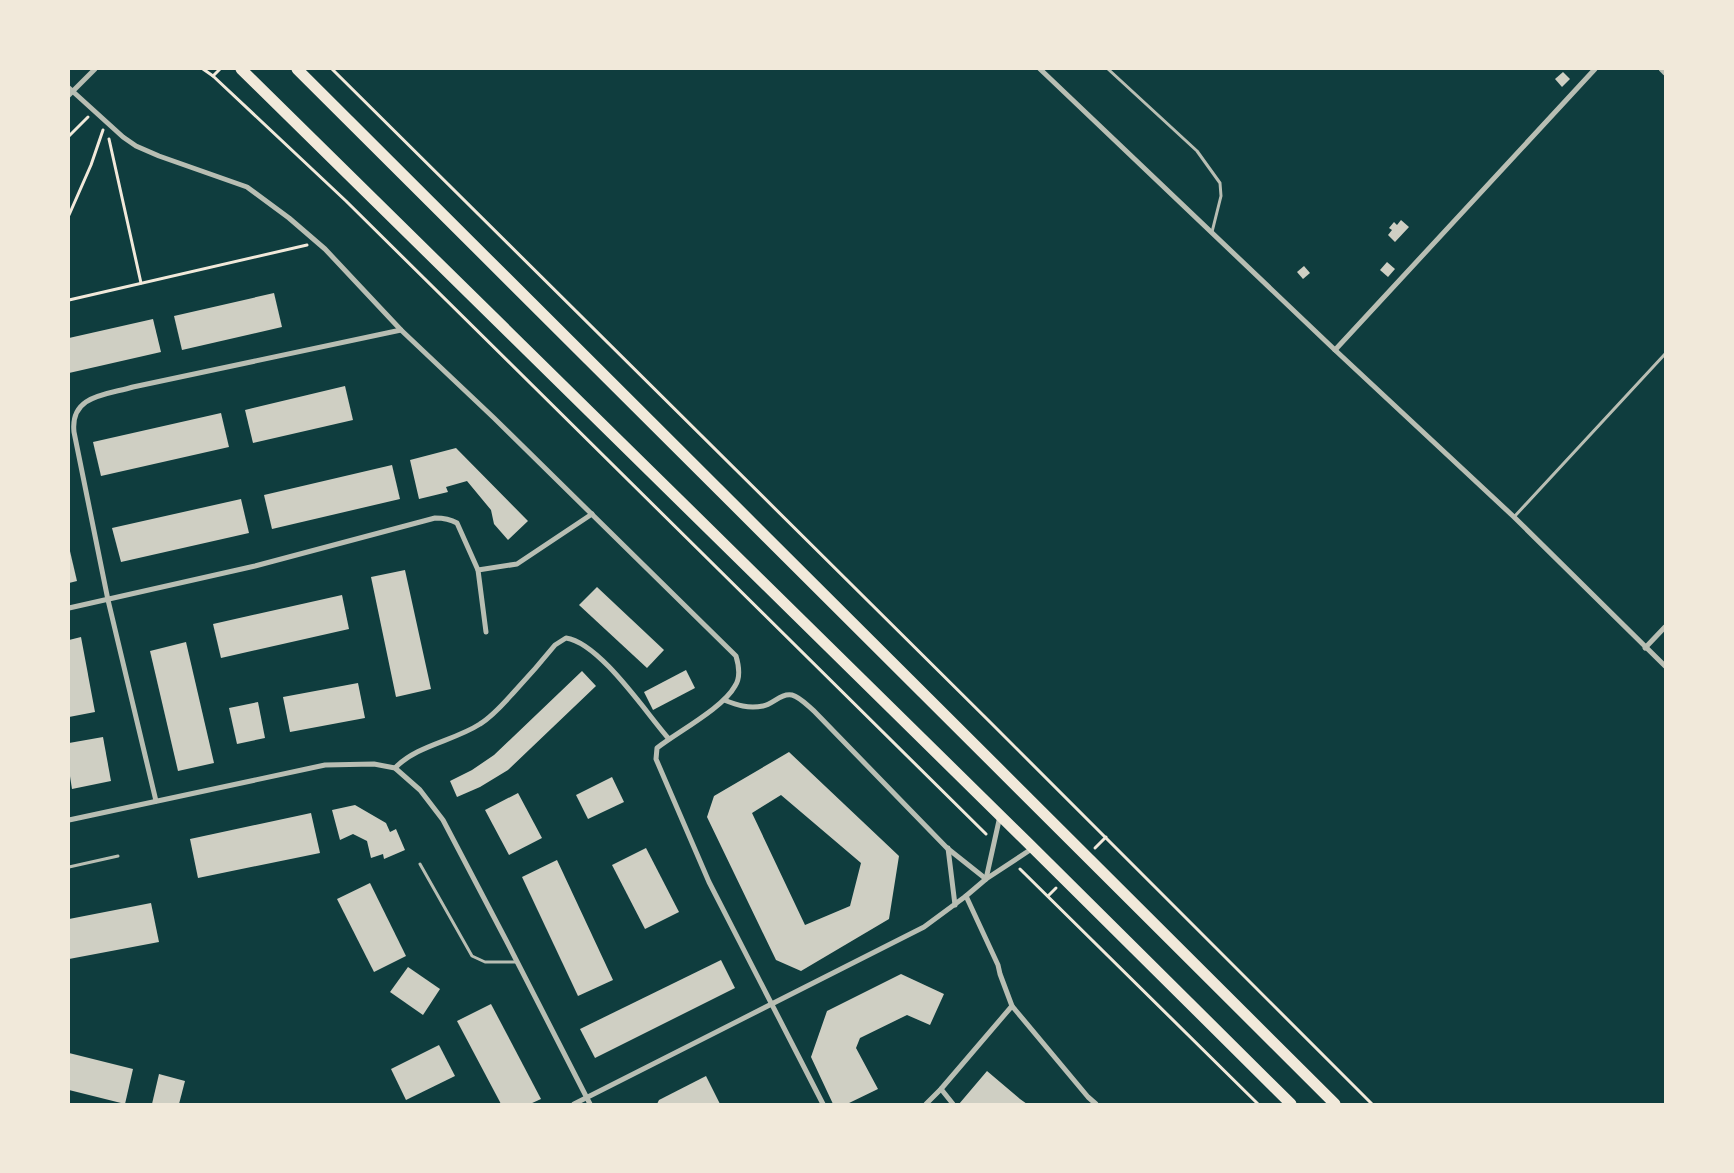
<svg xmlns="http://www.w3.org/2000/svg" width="1734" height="1173" viewBox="0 0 1734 1173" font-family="'DM Sans',sans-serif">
  <rect width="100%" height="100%" fill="#0f3d3e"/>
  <!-- building -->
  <g fill="#cfcfc3" fill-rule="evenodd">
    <path d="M 1563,72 L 1570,79 L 1562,87 L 1555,79 Z"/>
    <path d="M 1401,220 L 1409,227 L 1395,242 L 1388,235 L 1392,230 L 1389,228 L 1394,222 L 1397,225 Z"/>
    <path d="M 1387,262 L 1395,269 L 1388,277 L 1380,270 Z"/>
    <path d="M 1304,266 L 1310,273 L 1303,279 L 1297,272 Z"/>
    <path d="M 274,293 L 282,327 L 182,350 L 174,316 Z"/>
    <path d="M 153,319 L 161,352 L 69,373 L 69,338 Z"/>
    <path d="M 345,386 L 353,420 L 253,443 L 245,410 Z"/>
    <path d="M 221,413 L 229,447 L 101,476 L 93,442 Z"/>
    <path d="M 456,448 L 528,521 L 508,540 L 494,524 L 491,510 L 467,481 L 446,487 L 448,492 L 419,499 L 410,460 Z"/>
    <path d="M 392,465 L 400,499 L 272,529 L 264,495 Z"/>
    <path d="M 241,499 L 249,533 L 121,562 L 112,528 Z"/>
    <path d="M 69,547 L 77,581 L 69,583 Z"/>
    <path d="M 405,570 L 431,689 L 396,697 L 371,577 Z"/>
    <path d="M 597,587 L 664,650 L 647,668 L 579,605 Z"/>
    <path d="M 342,595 L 349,629 L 221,658 L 213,624 Z"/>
    <path d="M 81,637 L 95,712 L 69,717 L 69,640 Z"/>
    <path d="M 186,642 L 214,763 L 178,771 L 150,651 Z"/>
    <path d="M 686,670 L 695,688 L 653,710 L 644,692 Z"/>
    <path d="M 582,671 L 596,686 L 508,770 L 480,787 L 457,797 L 450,781 L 472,770 L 494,755 Z"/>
    <path d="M 358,683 L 365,718 L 290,732 L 283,697 Z"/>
    <path d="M 258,702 L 265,738 L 237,744 L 229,708 Z"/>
    <path d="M 103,737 L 111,781 L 72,789 L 69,770 L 69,743 Z"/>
    <path d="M 789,752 L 899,856 L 889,919 L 801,971 L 776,960 L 707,817 L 714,796 ZM 781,795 L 861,863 L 850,906 L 805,925 L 752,813 Z"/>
    <path d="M 612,777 L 624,802 L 588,819 L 576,795 Z"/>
    <path d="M 518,793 L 542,838 L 509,855 L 485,810 Z"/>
    <path d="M 355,805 L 386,823 L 390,832 L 396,829 L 405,850 L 384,859 L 383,854 L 371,858 L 367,841 L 353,834 L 340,840 L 332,810 Z"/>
    <path d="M 311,813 L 320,853 L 198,878 L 190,839 Z"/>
    <path d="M 646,848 L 679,912 L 645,929 L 612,865 Z"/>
    <path d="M 557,860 L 613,980 L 578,996 L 522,877 Z"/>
    <path d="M 370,883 L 406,956 L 374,972 L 337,899 Z"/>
    <path d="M 151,903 L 159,942 L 69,959 L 69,919 Z"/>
    <path d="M 721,960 L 735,988 L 595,1058 L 580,1029 Z"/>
    <path d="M 408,967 L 440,989 L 423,1015 L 390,992 Z"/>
    <path d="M 901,974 L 944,994 L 930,1025 L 907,1015 L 860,1038 L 856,1048 L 878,1089 L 847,1104 L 833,1104 L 811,1057 L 827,1011 Z"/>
    <path d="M 491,1004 L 541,1099 L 530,1104 L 501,1104 L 457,1021 Z"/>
    <path d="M 439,1045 L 455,1076 L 406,1100 L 391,1069 Z"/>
    <path d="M 69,1053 L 133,1069 L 125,1104 L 69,1090 Z"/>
    <path d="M 987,1071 L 1020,1099 L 1027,1104 L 959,1104 Z"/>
    <path d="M 159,1074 L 185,1081 L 179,1104 L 152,1104 Z"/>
    <path d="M 706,1076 L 720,1104 L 657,1104 L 659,1100 Z"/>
  </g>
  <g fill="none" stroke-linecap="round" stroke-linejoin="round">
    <!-- path -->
    <g stroke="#f1e9da" stroke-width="3">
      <path d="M 203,69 L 213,76 L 220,69"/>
      <path d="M 332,69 L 990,722 L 1372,1104"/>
      <path d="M 213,76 L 346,201 L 986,834"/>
      <path d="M 69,136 L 88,117"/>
      <path d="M 109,139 L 141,283"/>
      <path d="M 69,215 L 91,165 L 103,130"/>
      <path d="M 69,300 L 307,245"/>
      <path d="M 1095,848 L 1106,837"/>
      <path d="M 1020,869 L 1258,1104"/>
      <path d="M 1048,896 L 1056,888"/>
    </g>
    <!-- service -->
    <g stroke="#b8beb3" stroke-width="3">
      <path d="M 1108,69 L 1197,151 L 1220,183 L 1221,196 L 1212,232"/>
      <path d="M 1514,517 L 1665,354"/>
      <path d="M 420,864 L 472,956 L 485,962 L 517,962"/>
      <path d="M 69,867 L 118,856"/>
    </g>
    <!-- minor -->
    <g stroke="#b8beb3" stroke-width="5">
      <path d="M 1040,69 L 1335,350 L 1514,517 L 1665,666"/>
      <path d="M 1661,69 L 1665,73"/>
      <path d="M 69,88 L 123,137 L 136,146 L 159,156 L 247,187 L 289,218 L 325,249 L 401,330 L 494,418 L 736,656 C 739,666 741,677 735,686 C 723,708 679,731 657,748 L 656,759 L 709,882 L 823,1104"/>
      <path d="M 69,95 L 95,69"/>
      <path d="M 1335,350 L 1595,69"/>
      <path d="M 478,570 L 517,564 L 592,514"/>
      <path d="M 69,608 L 255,566 L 435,518 C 443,518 450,519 457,523 L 478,570 L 486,632"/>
      <path d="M 1645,648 L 1665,627"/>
      <path d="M 724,700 C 737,705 748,709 763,706 C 773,704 781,693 792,695 C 800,697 808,706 814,711 L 947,848 L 986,879"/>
      <path d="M 395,768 C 417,745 454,741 480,724 C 493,716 504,703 514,692 C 528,677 542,661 555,645 L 566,638 C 600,643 646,713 669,739"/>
      <path d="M 156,801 L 108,600 L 74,432 C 70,395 106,395 133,387 L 401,330"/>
      <path d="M 69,820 L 325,765 L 374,764 L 395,768 L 420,790 L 443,820 L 507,942 L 590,1104"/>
      <path d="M 948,848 L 955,905"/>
      <path d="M 986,879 L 1000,816"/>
      <path d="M 966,896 L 998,965 L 1000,974 L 1012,1006 L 1088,1097 L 1096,1104"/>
      <path d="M 941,1089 L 953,1104"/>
      <path d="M 574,1104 L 924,927 L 966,896 L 986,879 L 1033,848"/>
      <path d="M 926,1104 L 941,1089 L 1012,1006"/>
    </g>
    <!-- trunk -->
    <g stroke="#f1e9da" stroke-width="11">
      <path d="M 241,69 L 1028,843 L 1291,1104"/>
      <path d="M 297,69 L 1335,1104"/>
    </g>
  </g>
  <!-- border -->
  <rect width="1734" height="1173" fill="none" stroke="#f1e9da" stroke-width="140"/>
</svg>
